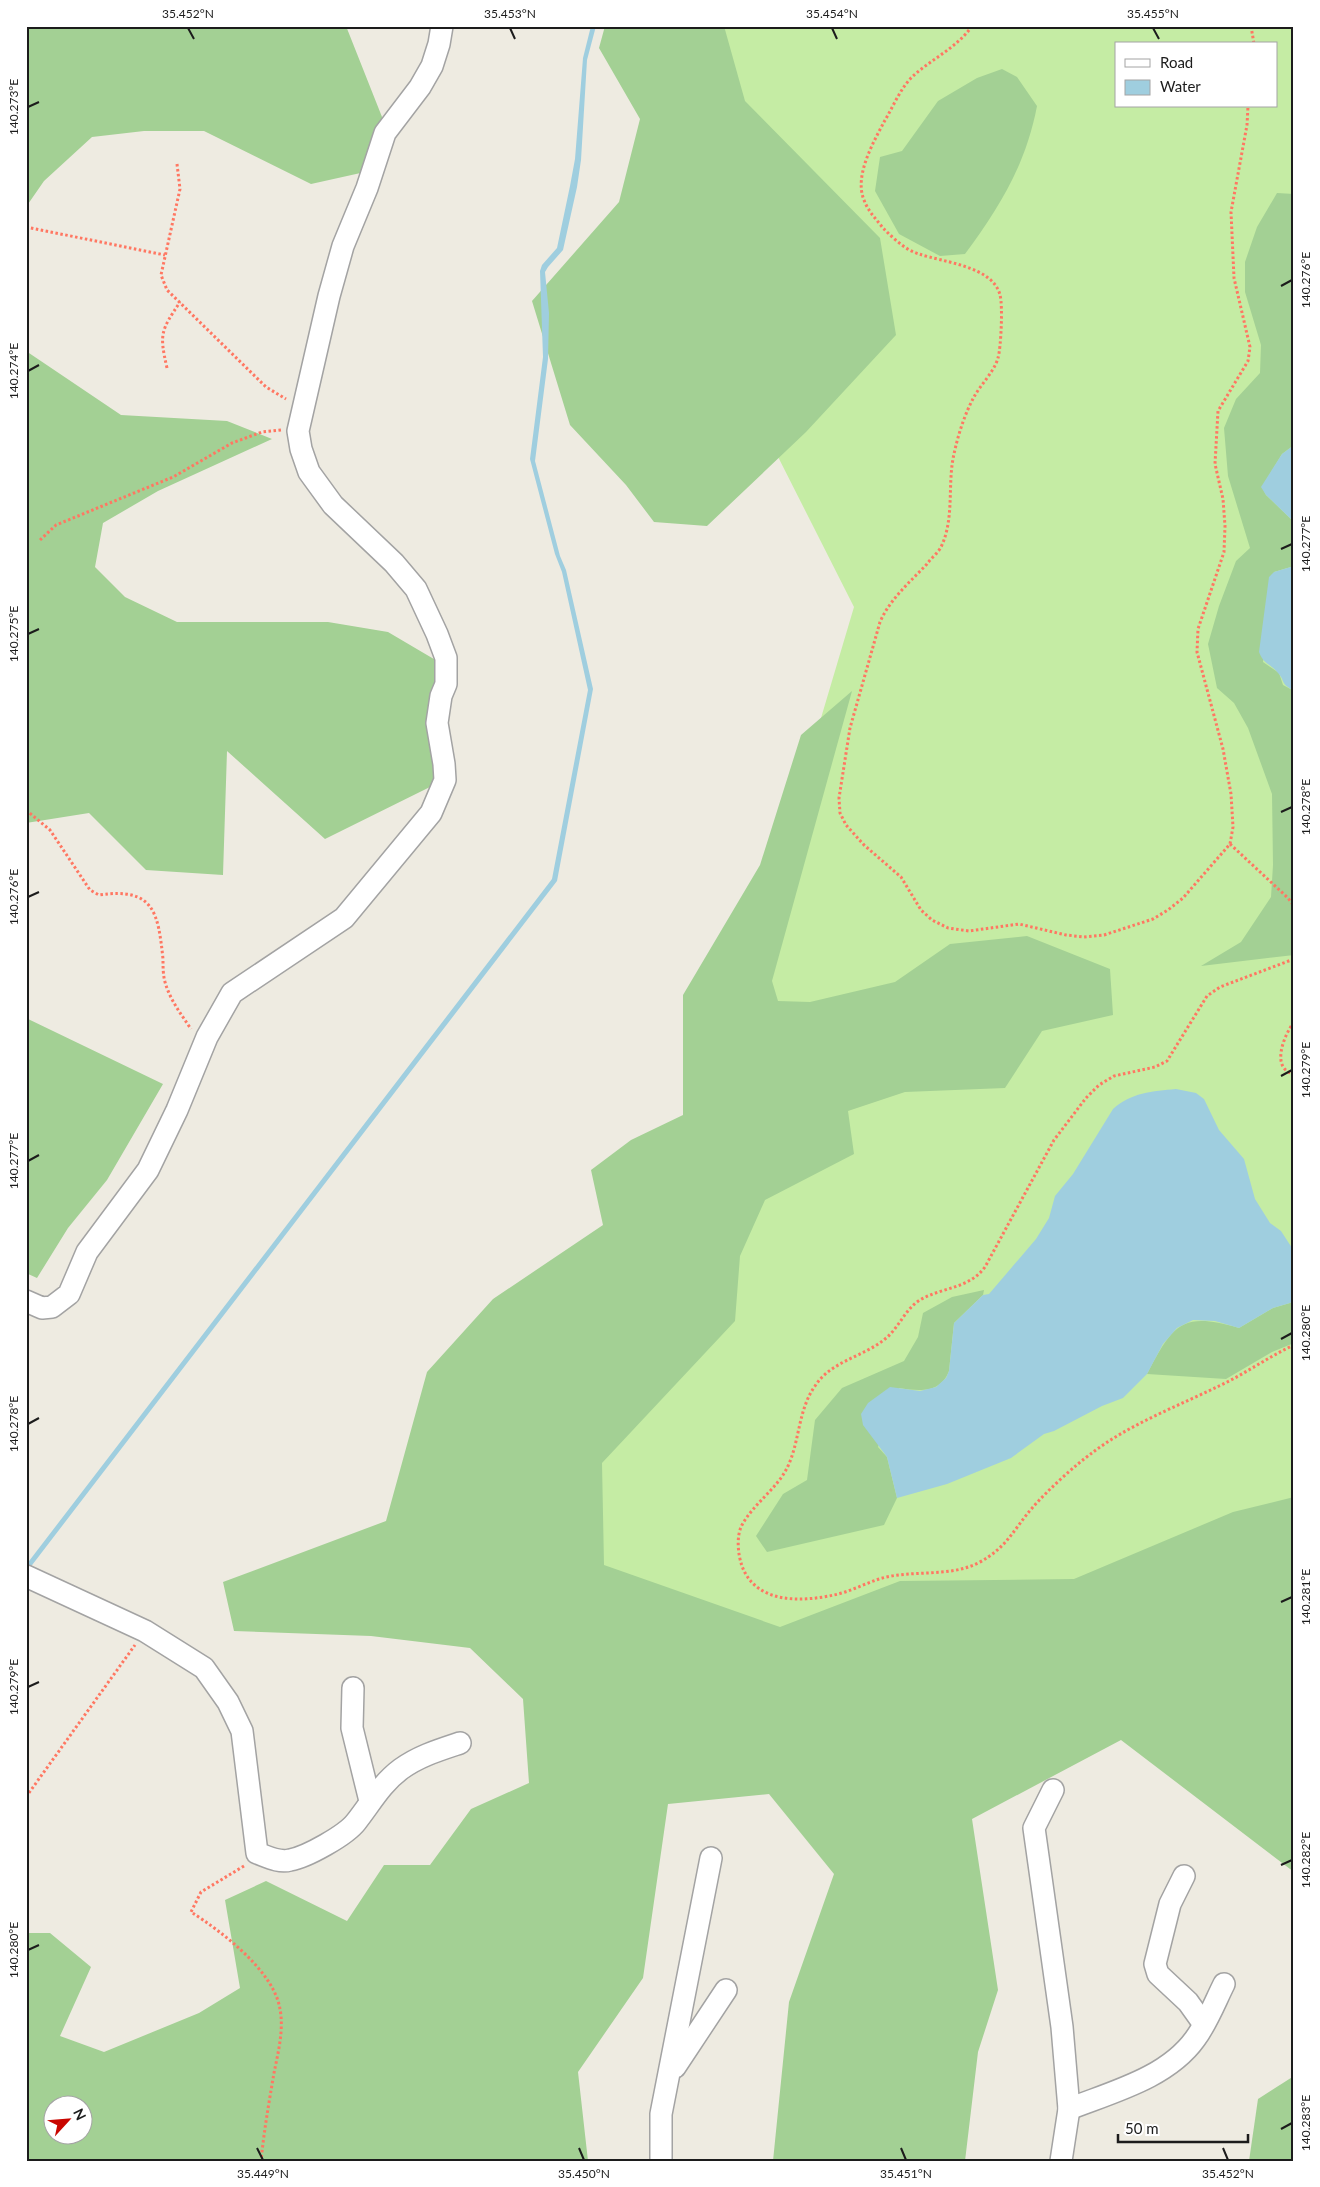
<svg xmlns="http://www.w3.org/2000/svg" width="1320" height="2187" viewBox="0 0 1320 2187" font-family="Lato,sans-serif">
  <rect width="100%" height="100%" fill="#eeebe1"/>
  <!-- grass -->
  <path fill="#c5eca4" fill-rule="evenodd" d="M 708,26 L 1294,26 L 1294,1643 L 784,1652 L 575,1576 L 577,1471 L 744,977 L 854,607 L 769,439 ZM 1116,44 L 1276,44 L 1276,106 L 1116,106 Z"/>
  <!-- forest -->
  <g fill="#a3d094" fill-rule="evenodd">
    <path d="M 26,26 L 346,26 L 384,122 L 365,172 L 311,184 L 204,131 L 144,131 L 92,137 L 44,181 L 26,207 Z"/>
    <path d="M 605,26 L 724,26 L 745,101 L 880,238 L 896,335 L 806,432 L 707,526 L 654,522 L 626,485 L 570,425 L 532,301 L 619,202 L 640,119 L 599,48 Z"/>
    <path d="M 1002,69 L 1017,77 L 1037,106 C 1026,164 1000,207 965,254 L 940,256 L 899,234 L 875,191 L 880,157 L 902,151 L 938,101 L 977,78 Z"/>
    <path d="M 1277,193 L 1294,194 L 1294,445 L 1282,454 L 1262,487 L 1266,495 L 1294,522 L 1294,566 L 1274,572 L 1263,662 L 1279,673 L 1283,685 L 1294,691 L 1294,955 L 1201,966 L 1241,942 L 1271,897 L 1273,865 L 1272,794 L 1248,728 L 1234,703 L 1217,688 L 1208,644 L 1219,606 L 1236,561 L 1250,548 L 1228,476 L 1224,428 L 1236,399 L 1260,373 L 1261,345 L 1245,292 L 1245,262 L 1257,227 Z"/>
    <path d="M 26,351 L 121,415 L 227,421 L 272,439 L 158,491 L 103,523 L 95,567 L 125,597 L 177,622 L 328,622 L 388,632 L 444,665 L 434,785 L 325,839 L 227,751 L 223,875 L 146,870 L 89,813 L 26,823 Z"/>
    <path d="M 852,691 L 772,981 L 778,1001 L 810,1002 L 895,982 L 950,944 L 1027,936 L 1110,969 L 1113,1015 L 1042,1031 L 1005,1088 L 905,1092 L 848,1111 L 854,1154 L 765,1200 L 740,1256 L 735,1321 L 602,1463 L 604,1565 L 780,1627 L 900,1581 L 1074,1579 L 1233,1512 L 1294,1497 L 1294,1872 L 1121,1740 L 972,1819 L 998,1990 L 978,2052 L 965,2161 L 773,2161 L 789,2002 L 834,1874 L 769,1794 L 668,1804 L 643,1978 L 578,2072 L 588,2161 L 26,2161 L 26,1933 L 50,1933 L 91,1967 L 60,2036 L 104,2052 L 199,2013 L 240,1988 L 225,1900 L 266,1881 L 347,1921 L 384,1865 L 430,1865 L 471,1809 L 529,1783 L 523,1699 L 470,1648 L 371,1636 L 234,1631 L 223,1582 L 386,1521 L 427,1372 L 493,1299 L 603,1225 L 591,1170 L 631,1140 L 683,1115 L 683,995 L 760,865 L 801,735 ZM 52,2104 L 82,2104 L 82,2134 L 52,2134 Z"/>
    <path d="M 26,1018 L 163,1084 L 107,1180 L 68,1228 L 37,1278 L 26,1273 Z"/>
    <path d="M 984,1290 L 983,1295 L 954,1323 L 949,1371 C 940,1394 919,1391 899,1388 L 878,1447 L 887,1457 L 897,1498 L 884,1525 L 767,1552 L 756,1536 L 783,1494 L 807,1480 L 815,1420 L 842,1388 L 904,1361 L 918,1337 L 923,1313 L 952,1297 Z"/>
    <path d="M 1294,1300 L 1294,1343 L 1272,1352 L 1226,1379 L 1147,1374 C 1173,1325 1181,1311 1239,1328 L 1273,1308 L 1290,1303 Z"/>
    <path d="M 1294,2076 L 1294,2161 L 1249,2161 L 1258,2099 Z"/>
  </g>
  <!-- water -->
  <g fill="#9fcedf">
    <path d="M 591,26 L 596,26 L 587,60 L 581,160 L 577,187 L 563,250 L 548,267 L 545,272 L 549,313 L 548,359 L 535,461 L 560,556 L 566,570 L 593,689 L 557,881 L 26,1573 L 26,1565 L 552,879 L 588,690 L 562,572 L 555,554 L 530,459 L 543,357 L 540,271 L 542,265 L 557,248 L 570,186 L 575,159 L 583,58 Z"/>
    <path d="M 1294,445 L 1294,522 L 1266,495 L 1261,487 L 1282,454 Z"/>
    <path d="M 1294,566 L 1294,691 C 1279,682 1286,682 1278,673 C 1270,663 1264,665 1259,652 L 1269,577 L 1274,572 Z"/>
    <path d="M 1176,1089 L 1196,1093 L 1204,1099 L 1219,1130 L 1244,1159 L 1255,1199 L 1270,1223 L 1281,1231 L 1294,1251 L 1294,1300 L 1290,1303 L 1273,1308 L 1239,1328 L 1215,1321 L 1193,1320 L 1177,1328 L 1163,1344 L 1147,1374 L 1123,1398 L 1102,1406 L 1054,1431 L 1044,1434 L 1011,1458 L 947,1484 L 897,1498 L 887,1457 L 863,1425 L 861,1414 L 868,1403 L 890,1387 L 920,1391 L 936,1387 L 946,1378 L 949,1371 L 954,1323 L 983,1295 L 989,1294 L 1036,1239 L 1049,1218 L 1055,1196 L 1073,1174 L 1113,1109 C 1130,1093 1153,1091 1176,1089 Z"/>
  </g>
  <g fill="none" stroke-linecap="round" stroke-linejoin="round">
    <defs>
      <g id="minor">
        <path d="M 26,1301 L 42,1308 L 52,1307 L 69,1294 L 87,1252 L 148,1170 L 177,1110 L 207,1037 L 232,993 L 344,918 L 431,813 L 445,780 L 444,764 L 437,723 L 441,696 L 446,684 L 446,658 L 437,634 L 416,589 L 394,563 L 333,505 L 309,472 L 301,449 L 298,431 L 329,296 L 343,246 L 367,188 L 385,133 L 420,87 L 432,66 L 439,44 L 442,26"/>
        <path d="M 26,1576 L 145,1631 L 204,1668 L 228,1702 L 242,1731 L 257,1853 C 268,1857 279,1863 290,1860 C 307,1857 346,1835 356,1822 C 371,1803 381,1784 401,1769 C 419,1756 439,1750 460,1743"/>
        <path d="M 353,1688 L 352,1728 L 370,1801"/>
        <path d="M 1053,1790 L 1034,1828 L 1062,2027 L 1069,2109 L 1061,2161"/>
        <path d="M 1184,1876 L 1170,1904 L 1155,1964 L 1158,1974 L 1188,2002 L 1203,2023"/>
        <path d="M 675,2067 L 726,1990"/>
        <path d="M 1069,2109 C 1112,2092 1167,2078 1195,2039 C 1207,2023 1215,2002 1224,1984"/>
        <path d="M 661,2161 L 661,2114 L 711,1858"/>
      </g>
    </defs>
    <!-- minor casing -->
    <use href="#minor" stroke="#a3a3a3" stroke-width="24"/>
    <!-- path -->
    <g stroke="#ff7762" stroke-width="3" stroke-dasharray="2.5 2.5" stroke-linecap="butt">
      <path d="M 972,26 C 957,48 931,59 912,77 C 900,89 893,107 884,122 C 873,143 854,176 864,200 C 868,211 876,219 883,228 C 893,238 905,250 919,254 C 942,262 993,266 1000,295 C 1003,305 1001,348 998,358 C 994,372 981,384 974,397 C 965,413 958,435 954,454 C 947,484 955,518 941,547 C 938,553 931,558 927,564 C 910,582 890,599 880,622 L 850,728 L 839,798 L 840,813 L 846,825 L 864,845 L 901,877 L 921,910 L 932,920 L 948,928 L 969,931 L 1019,924 L 1066,935 L 1084,937 L 1104,935 L 1153,919 L 1168,910 L 1183,898 L 1230,844 L 1233,827 L 1231,794 L 1223,749 L 1197,652 L 1198,629 L 1224,552 L 1225,526 L 1223,499 L 1215,464 L 1218,411 L 1248,361 L 1250,347 L 1234,278 L 1231,212 L 1247,125 L 1248,106"/>
      <path d="M 1251,26 L 1254,44"/>
      <path d="M 177,164 L 180,189 L 161,275 L 167,290 L 266,387 L 286,399"/>
      <path d="M 26,227 L 165,255"/>
      <path d="M 167,368 C 159,333 161,331 180,302"/>
      <path d="M 40,540 L 56,525 L 173,477 L 232,443 L 262,432 L 281,430"/>
      <path d="M 26,810 L 50,830 L 90,890 L 99,895 C 154,887 158,912 163,959 C 163,967 163,975 165,982 C 170,1000 181,1014 191,1029"/>
      <path d="M 1230,844 L 1288,898 L 1294,906"/>
      <path d="M 1294,959 L 1220,987 L 1207,996 L 1167,1061 L 1155,1067 L 1114,1076 L 1099,1085 L 1086,1098 L 1054,1140 L 985,1267 C 969,1289 942,1287 920,1300 C 905,1309 899,1328 885,1339 C 863,1357 831,1361 815,1386 C 798,1410 800,1440 788,1466 C 778,1488 754,1503 742,1525 C 736,1536 738,1555 742,1566 C 756,1604 801,1602 834,1595 C 849,1592 864,1584 879,1579 C 911,1569 948,1578 978,1563 C 1007,1548 1013,1530 1033,1507 C 1047,1491 1075,1465 1092,1453 C 1128,1425 1178,1406 1219,1386 C 1245,1374 1268,1357 1294,1345"/>
      <path d="M 1294,1022 C 1284,1035 1270,1069 1294,1074"/>
      <path d="M 26,1797 L 135,1645"/>
      <path d="M 244,1866 L 201,1892 L 191,1912 C 221,1931 274,1971 280,2009 C 284,2030 278,2053 274,2073 C 269,2102 264,2131 261,2161"/>
    </g>
    <!-- minor -->
    <use href="#minor" stroke="#fff" stroke-width="21"/>
  </g>
  <!-- ticks -->
  <path fill="none" stroke="#1c1c1c" stroke-width="2" d="M 188,28 L 194,39M 510,28 L 515,39M 832,28 L 837,39M 1153,28 L 1159,39M 28,107 L 39,102M 1281,286 L 1292,280M 28,371 L 39,365M 1281,549 L 1292,544M 28,634 L 39,629M 1281,812 L 1292,807M 28,897 L 39,892M 1281,1076 L 1292,1070M 28,1161 L 39,1155M 1281,1339 L 1292,1333M 28,1424 L 39,1418M 1281,1602 L 1292,1597M 28,1687 L 39,1682M 1281,1865 L 1292,1860M 28,1950 L 39,1945M 1281,2129 L 1292,2123M 257,2148 L 263,2160M 579,2148 L 584,2160M 901,2148 L 906,2160M 1223,2148 L 1228,2160"/>
  <!-- border -->
  <rect width="1320" height="2187" fill="none" stroke="#ffffff" stroke-width="55"/>
  <!-- legend -->
  <rect x="1115" y="42" width="162" height="65" fill="#ffffff" stroke="#a4a4a4"/>
  <rect x="1125" y="59" width="25" height="8" fill="#ffffff" stroke="#a4a4a4"/>
  <text x="1160" y="68" font-size="15" fill="#1c1c1c">Road</text>
  <rect x="1125" y="80" width="25" height="15" fill="#9fcedf" stroke="#a4a4a4"/>
  <text x="1160" y="92" font-size="15" fill="#1c1c1c">Water</text>
  <!-- north arrow -->
  <g transform="translate(68 2120) rotate(64)"><circle r="24" fill="#ffffff" stroke="#a4a4a4"/>
  <path d="M0-4L9 19L0 12L-9 19Z" fill="#c90600"/>
  <text y="-8" font-size="14" font-weight="bold" text-anchor="middle" fill="#1c1c1c">N</text>
  </g>
  <!-- scale -->
  <path d="M1118 2134v8h130v-8" fill="none" stroke="#1c1c1c" stroke-width="2.5"/>
  <text x="1125" y="2134" font-size="15" fill="#1c1c1c" stroke="#ffffff" stroke-width="4" paint-order="stroke">50 m</text>
  <rect x="28" y="28" width="1264" height="2132" fill="none" stroke="#1c1c1c" stroke-width="2"/>
  <g font-size="12" text-anchor="middle" fill="#1c1c1c">
    <text x="188" y="18">35.452°N</text>
    <text x="510" y="18">35.453°N</text>
    <text x="832" y="18">35.454°N</text>
    <text x="1153" y="18">35.455°N</text>
    <text transform="translate(14 107) rotate(-90)" y="4">140.273°E</text>
    <text transform="translate(1306 280) rotate(-90)" y="4">140.276°E</text>
    <text transform="translate(14 371) rotate(-90)" y="4">140.274°E</text>
    <text transform="translate(1306 544) rotate(-90)" y="4">140.277°E</text>
    <text transform="translate(14 634) rotate(-90)" y="4">140.275°E</text>
    <text transform="translate(1306 807) rotate(-90)" y="4">140.278°E</text>
    <text transform="translate(14 897) rotate(-90)" y="4">140.276°E</text>
    <text transform="translate(1306 1070) rotate(-90)" y="4">140.279°E</text>
    <text transform="translate(14 1161) rotate(-90)" y="4">140.277°E</text>
    <text transform="translate(1306 1333) rotate(-90)" y="4">140.280°E</text>
    <text transform="translate(14 1424) rotate(-90)" y="4">140.278°E</text>
    <text transform="translate(1306 1597) rotate(-90)" y="4">140.281°E</text>
    <text transform="translate(14 1687) rotate(-90)" y="4">140.279°E</text>
    <text transform="translate(1306 1860) rotate(-90)" y="4">140.282°E</text>
    <text transform="translate(14 1950) rotate(-90)" y="4">140.280°E</text>
    <text transform="translate(1306 2123) rotate(-90)" y="4">140.283°E</text>
    <text x="263" y="2178">35.449°N</text>
    <text x="584" y="2178">35.450°N</text>
    <text x="906" y="2178">35.451°N</text>
    <text x="1228" y="2178">35.452°N</text>
  </g>
</svg>
